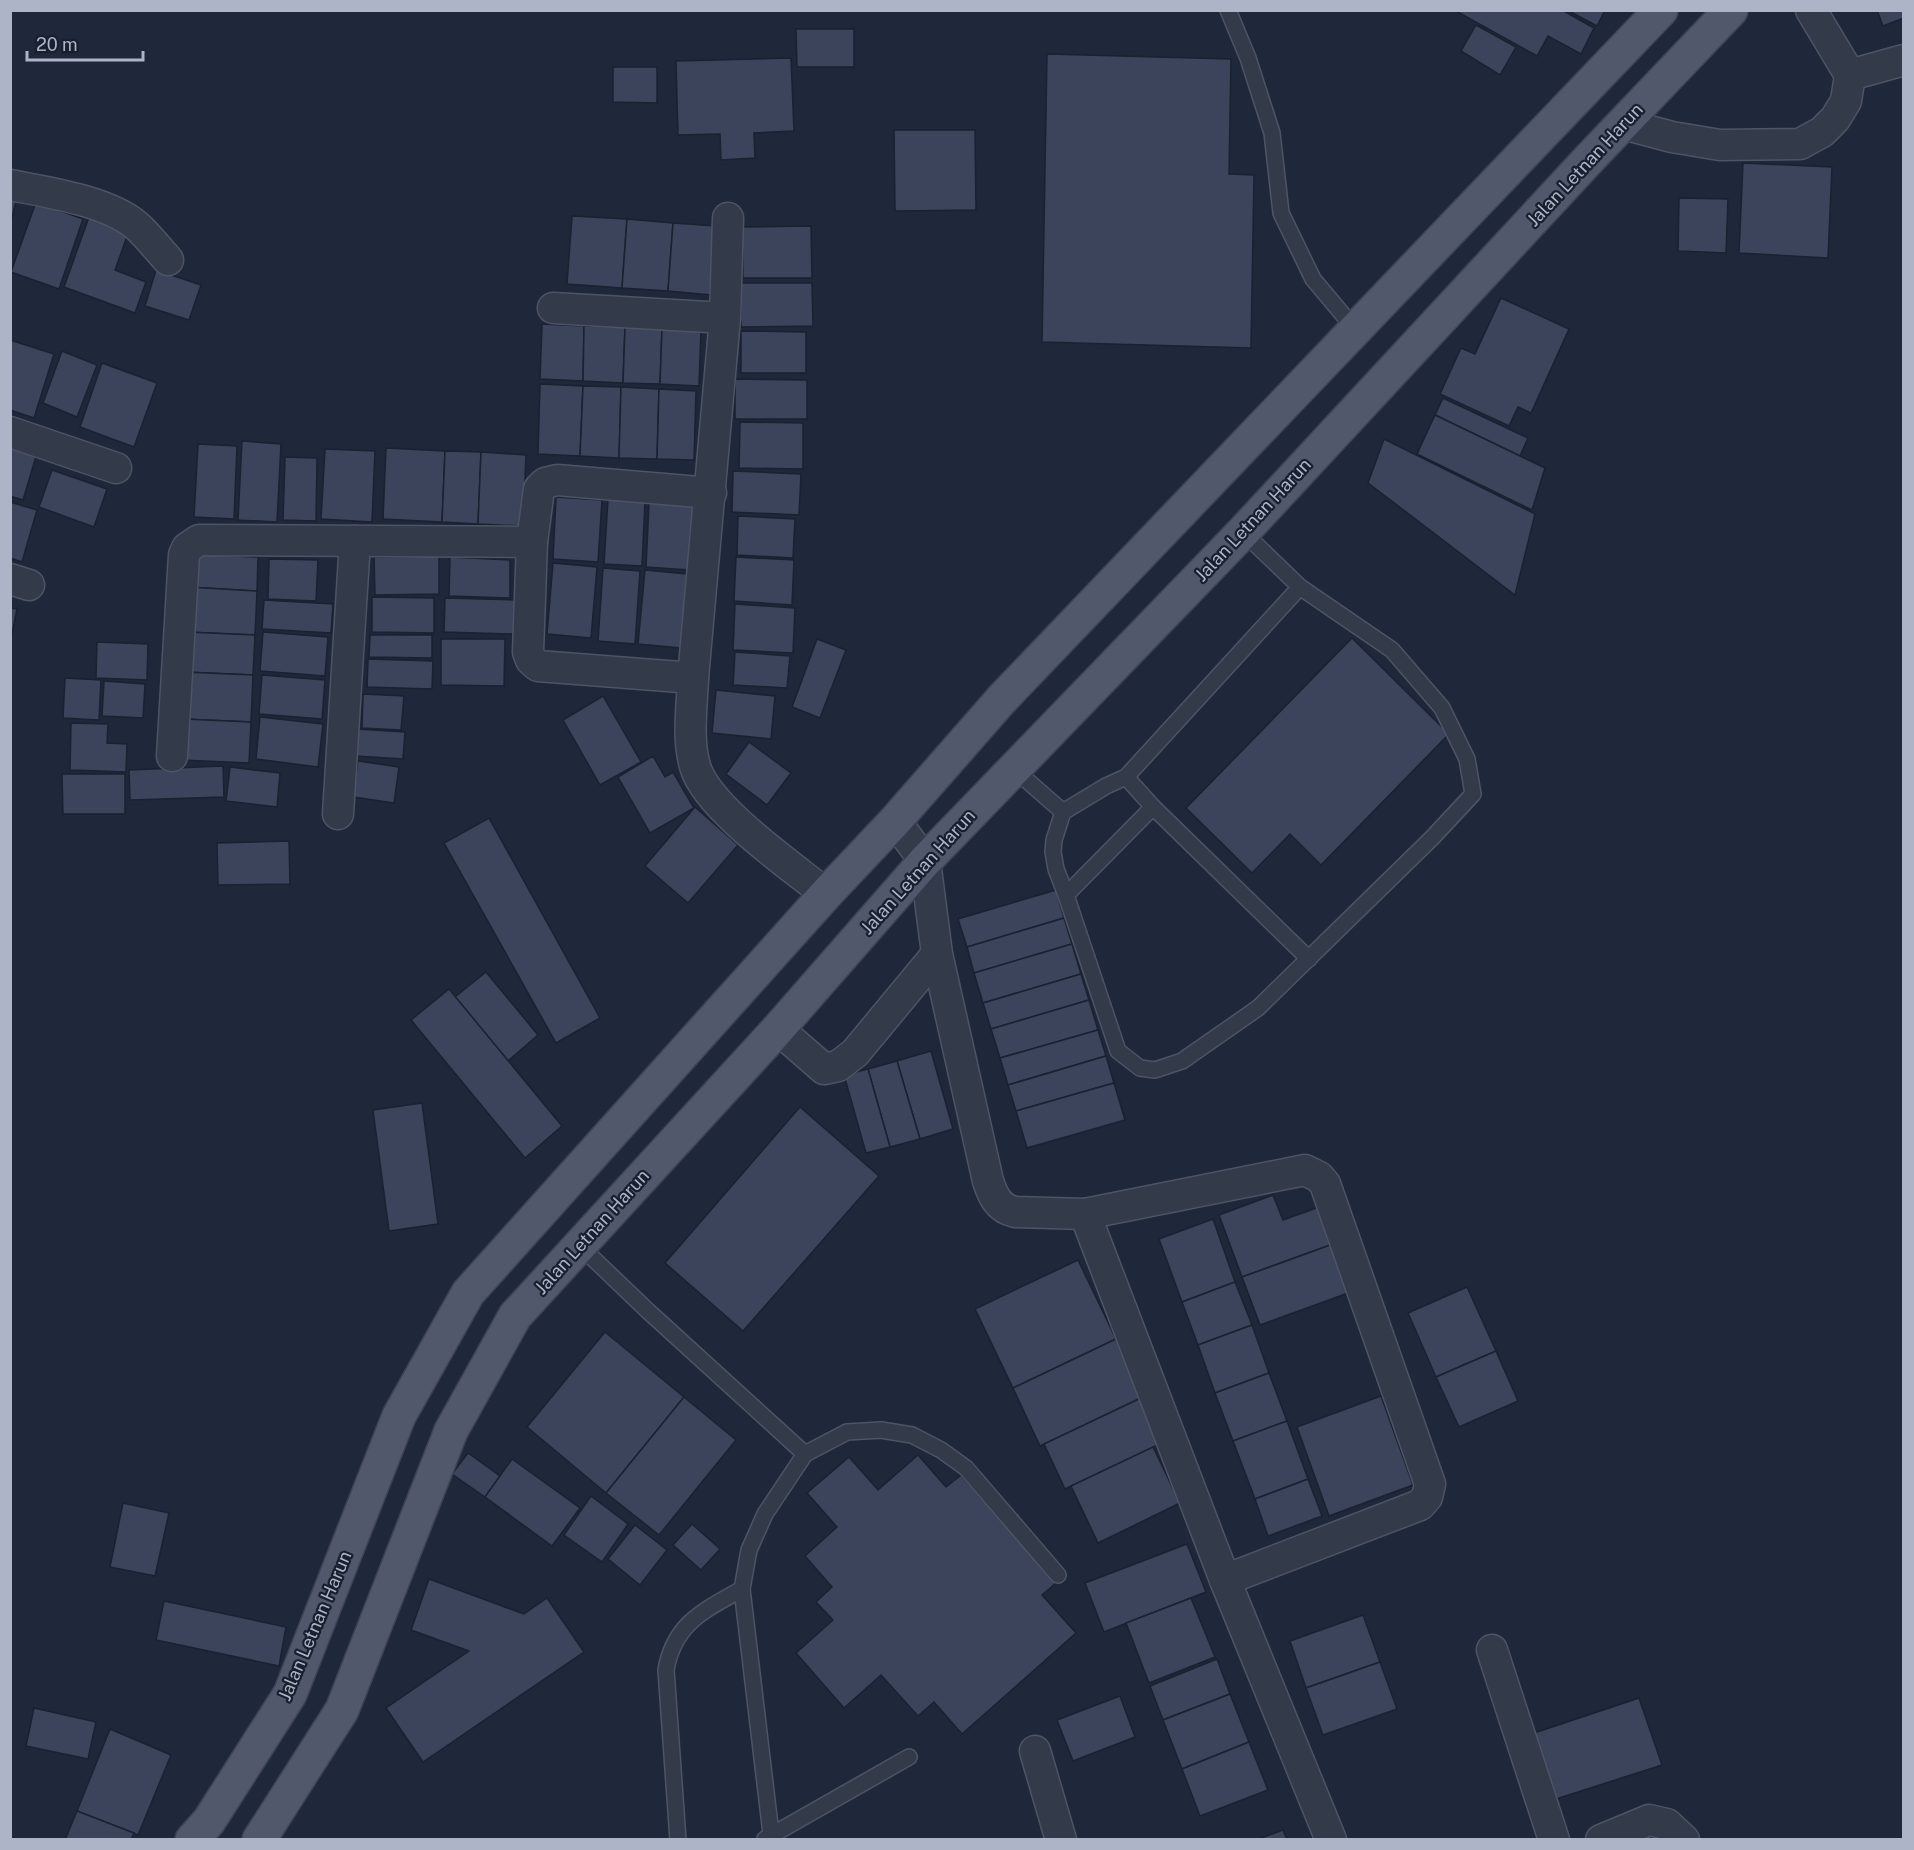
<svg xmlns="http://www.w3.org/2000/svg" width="1914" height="1850" viewBox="0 0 1914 1850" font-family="'Public Sans',sans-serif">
  <rect width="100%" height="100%" fill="#1f273a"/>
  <!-- building -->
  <g fill="#3b445b" stroke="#1a2131" stroke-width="1.5">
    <path d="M 1454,10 L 1562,10 L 1594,28 L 1581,54 L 1548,36 L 1537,56 Z"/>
    <path d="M 1567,10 L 1605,10 L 1597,26 Z"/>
    <path d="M 1877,10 L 1904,10 L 1904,18 L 1883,26 Z"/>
    <path d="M 1476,25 L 1516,47 L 1500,75 L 1461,51 Z"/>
    <path d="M 796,29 L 854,29 L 854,67 L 797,67 Z"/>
    <path d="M 1047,54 L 1231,59 L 1229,174 L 1254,175 L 1251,348 L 1042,342 Z"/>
    <path d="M 791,58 L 794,131 L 754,133 L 755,158 L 721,160 L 720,134 L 678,135 L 676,61 Z"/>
    <path d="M 613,67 L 657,67 L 657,103 L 613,102 Z"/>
    <path d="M 894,130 L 975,130 L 976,210 L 895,211 Z"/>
    <path d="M 1743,163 L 1832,167 L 1828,258 L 1739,253 Z"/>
    <path d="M 10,196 L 17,197 L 10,226 Z"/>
    <path d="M 1679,198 L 1728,199 L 1726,253 L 1678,251 Z"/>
    <path d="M 36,202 L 83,219 L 59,289 L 11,272 Z"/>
    <path d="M 572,216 L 627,219 L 622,288 L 567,284 Z"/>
    <path d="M 89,217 L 129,231 L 115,270 L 146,282 L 135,313 L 64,287 Z"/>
    <path d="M 627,219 L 673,223 L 668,291 L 622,288 Z"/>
    <path d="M 673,223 L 716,226 L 712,295 L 668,291 Z"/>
    <path d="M 811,226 L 812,278 L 743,278 L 742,227 Z"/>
    <path d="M 156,270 L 201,285 L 189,320 L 145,306 Z"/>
    <path d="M 741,283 L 812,283 L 813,326 L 741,327 Z"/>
    <path d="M 1501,298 L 1569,329 L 1531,413 L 1518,407 L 1509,426 L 1440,394 L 1461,348 L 1475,354 Z"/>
    <path d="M 542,324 L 584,326 L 583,381 L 540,379 Z"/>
    <path d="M 584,326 L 625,327 L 623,383 L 583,381 Z"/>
    <path d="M 625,327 L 662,329 L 660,384 L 623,383 Z"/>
    <path d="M 662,329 L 701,330 L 699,386 L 660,384 Z"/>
    <path d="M 741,331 L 806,332 L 806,373 L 741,373 Z"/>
    <path d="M 10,340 L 54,354 L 34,418 L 10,410 Z"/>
    <path d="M 62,351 L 97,365 L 77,417 L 43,403 Z"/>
    <path d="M 102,363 L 157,383 L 134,447 L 80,427 Z"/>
    <path d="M 735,379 L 807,380 L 807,419 L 735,419 Z"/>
    <path d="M 540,384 L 583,386 L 580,456 L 538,454 Z"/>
    <path d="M 583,386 L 621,387 L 619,458 L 580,456 Z"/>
    <path d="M 621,387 L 659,389 L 657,459 L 619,458 Z"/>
    <path d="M 659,389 L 696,391 L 694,460 L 657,459 Z"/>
    <path d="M 1443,398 L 1528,438 L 1520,456 L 1435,415 Z"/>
    <path d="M 1435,415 L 1545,468 L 1532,510 L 1417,454 Z"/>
    <path d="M 740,422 L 803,423 L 803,469 L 739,468 Z"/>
    <path d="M 1384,439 L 1535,514 L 1515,595 L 1368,483 Z"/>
    <path d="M 242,441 L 281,444 L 277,522 L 238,520 Z"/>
    <path d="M 10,444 L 37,453 L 23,500 L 10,496 Z"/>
    <path d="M 198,444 L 237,446 L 234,519 L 194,517 Z"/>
    <path d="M 386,448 L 445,451 L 442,522 L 383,519 Z"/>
    <path d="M 325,449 L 375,451 L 372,522 L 321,519 Z"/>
    <path d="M 445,451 L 481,452 L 478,524 L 442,522 Z"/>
    <path d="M 481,452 L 526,455 L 523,526 L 478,524 Z"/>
    <path d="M 285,457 L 317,458 L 316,521 L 283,520 Z"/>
    <path d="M 52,470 L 107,489 L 94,527 L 39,507 Z"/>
    <path d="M 733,471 L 801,474 L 799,515 L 732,512 Z"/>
    <path d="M 556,497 L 602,500 L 598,562 L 553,559 Z"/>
    <path d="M 608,499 L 645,502 L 642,566 L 604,564 Z"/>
    <path d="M 10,502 L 37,510 L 22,562 L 10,558 Z"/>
    <path d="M 649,503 L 693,506 L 689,570 L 646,567 Z"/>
    <path d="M 738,516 L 795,519 L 793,558 L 737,555 Z"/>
    <path d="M 189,554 L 258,557 L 257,591 L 188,587 Z"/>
    <path d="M 439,556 L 439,594 L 375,595 L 374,557 Z"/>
    <path d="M 450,557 L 510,560 L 510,598 L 449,596 Z"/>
    <path d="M 736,557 L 794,560 L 792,605 L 734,601 Z"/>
    <path d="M 269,559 L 318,560 L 316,601 L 268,599 Z"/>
    <path d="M 553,563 L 597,567 L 591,638 L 547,634 Z"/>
    <path d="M 603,568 L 640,571 L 635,644 L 598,641 Z"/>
    <path d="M 645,570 L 687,574 L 681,648 L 638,644 Z"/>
    <path d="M 188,587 L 257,591 L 255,635 L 186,632 Z"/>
    <path d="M 372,597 L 434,598 L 434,633 L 372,632 Z"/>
    <path d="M 445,598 L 515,600 L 514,634 L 444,632 Z"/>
    <path d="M 264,600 L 333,604 L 331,633 L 262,629 Z"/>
    <path d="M 735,604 L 795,608 L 793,653 L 733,650 Z"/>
    <path d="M 10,608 L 17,609 L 11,639 L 10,639 Z"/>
    <path d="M 186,632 L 255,635 L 253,675 L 185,672 Z"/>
    <path d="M 263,632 L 328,637 L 325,676 L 260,671 Z"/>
    <path d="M 370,635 L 432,635 L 432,658 L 369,657 Z"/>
    <path d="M 1352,638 L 1449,734 L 1321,865 L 1290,834 L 1252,873 L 1186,808 Z"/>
    <path d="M 441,639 L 505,639 L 504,686 L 441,685 Z"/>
    <path d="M 817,639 L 846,650 L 820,718 L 792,707 Z"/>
    <path d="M 97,642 L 148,644 L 147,680 L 96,678 Z"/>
    <path d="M 735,652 L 790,656 L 787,688 L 733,685 Z"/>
    <path d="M 368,659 L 433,661 L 432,689 L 367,687 Z"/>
    <path d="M 185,672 L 253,675 L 251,722 L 183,719 Z"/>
    <path d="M 262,675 L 325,680 L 322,719 L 259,714 Z"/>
    <path d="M 65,678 L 101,680 L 99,720 L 63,718 Z"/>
    <path d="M 104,681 L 145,684 L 143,718 L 102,716 Z"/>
    <path d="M 716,690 L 775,696 L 771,739 L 712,733 Z"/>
    <path d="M 363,694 L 404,696 L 401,730 L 362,728 Z"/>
    <path d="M 603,696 L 641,762 L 600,785 L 563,720 Z"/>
    <path d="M 260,717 L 323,724 L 318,767 L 256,759 Z"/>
    <path d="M 183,719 L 251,722 L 249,763 L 181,760 Z"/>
    <path d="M 71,723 L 108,724 L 107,743 L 127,744 L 126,772 L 70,770 Z"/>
    <path d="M 357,729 L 405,732 L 403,759 L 356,756 Z"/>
    <path d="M 749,742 L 791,773 L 767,805 L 726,774 Z"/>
    <path d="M 653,756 L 665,777 L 673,772 L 694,808 L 650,833 L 618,777 Z"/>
    <path d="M 358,761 L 399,767 L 394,803 L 353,797 Z"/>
    <path d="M 223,766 L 224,797 L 130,800 L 129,770 Z"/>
    <path d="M 230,767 L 280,773 L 277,807 L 226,801 Z"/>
    <path d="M 62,774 L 125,774 L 125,814 L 63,814 Z"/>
    <path d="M 695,807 L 738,845 L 688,903 L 645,866 Z"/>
    <path d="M 489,818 L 600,1018 L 556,1043 L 444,843 Z"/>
    <path d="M 289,841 L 290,884 L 218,885 L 217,843 Z"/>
    <path d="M 1056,890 L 1064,918 L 967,947 L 958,919 Z"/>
    <path d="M 1064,918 L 1072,944 L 974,973 L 967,947 Z"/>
    <path d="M 1072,944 L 1081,974 L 983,1003 L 974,973 Z"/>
    <path d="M 486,972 L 538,1035 L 508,1061 L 455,997 Z"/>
    <path d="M 1081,974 L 1089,1000 L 991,1029 L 983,1003 Z"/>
    <path d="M 449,989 L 562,1126 L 525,1158 L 411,1020 Z"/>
    <path d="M 1089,1000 L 1098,1030 L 1000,1058 L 991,1029 Z"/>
    <path d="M 1098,1030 L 1106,1056 L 1008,1085 L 1000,1058 Z"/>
    <path d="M 931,1051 L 953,1129 L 920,1139 L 897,1061 Z"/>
    <path d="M 1106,1056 L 1114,1083 L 1016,1111 L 1008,1085 Z"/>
    <path d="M 897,1061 L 920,1139 L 890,1147 L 868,1069 Z"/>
    <path d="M 868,1069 L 890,1147 L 866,1153 L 844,1075 Z"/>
    <path d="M 1114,1083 L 1125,1120 L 1027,1148 L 1016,1111 Z"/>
    <path d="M 422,1103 L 438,1224 L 389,1231 L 373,1110 Z"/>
    <path d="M 800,1107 L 879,1176 L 743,1331 L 665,1263 Z"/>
    <path d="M 1273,1195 L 1283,1220 L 1319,1207 L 1333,1244 L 1242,1277 L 1219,1215 Z"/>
    <path d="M 1213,1219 L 1235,1282 L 1182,1302 L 1159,1239 Z"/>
    <path d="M 1333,1244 L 1351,1292 L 1260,1325 L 1242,1277 Z"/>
    <path d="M 1078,1260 L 1116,1339 L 1013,1388 L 975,1309 Z"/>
    <path d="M 1235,1282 L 1252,1325 L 1198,1345 L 1182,1302 Z"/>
    <path d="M 1467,1287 L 1496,1351 L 1436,1377 L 1408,1313 Z"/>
    <path d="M 1252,1325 L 1269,1373 L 1215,1393 L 1198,1345 Z"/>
    <path d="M 605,1332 L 684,1397 L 606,1493 L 527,1427 Z"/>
    <path d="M 1116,1339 L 1143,1397 L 1040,1446 L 1013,1388 Z"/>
    <path d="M 1496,1351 L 1518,1401 L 1459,1427 L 1436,1377 Z"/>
    <path d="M 1269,1373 L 1287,1421 L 1233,1441 L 1215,1393 Z"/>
    <path d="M 1381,1396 L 1413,1485 L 1329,1516 L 1297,1427 Z"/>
    <path d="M 684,1397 L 736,1440 L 659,1535 L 606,1493 Z"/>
    <path d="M 1143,1397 L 1164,1442 L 1065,1489 L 1044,1444 Z"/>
    <path d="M 1287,1421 L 1308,1479 L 1255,1499 L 1233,1441 Z"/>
    <path d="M 1153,1447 L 1180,1503 L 1098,1543 L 1071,1486 Z"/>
    <path d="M 468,1453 L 500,1476 L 485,1497 L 452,1474 Z"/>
    <path d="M 918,1455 L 946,1487 L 961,1475 L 1056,1583 L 1042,1595 L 1076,1633 L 962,1734 L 934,1702 L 918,1716 L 881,1675 L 844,1708 L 796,1653 L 833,1620 L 816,1602 L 832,1587 L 805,1556 L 837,1527 L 807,1493 L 849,1457 L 878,1490 Z"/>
    <path d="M 512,1459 L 580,1508 L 552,1546 L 485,1497 Z"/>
    <path d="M 1308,1479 L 1322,1516 L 1268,1536 L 1255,1499 Z"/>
    <path d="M 591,1496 L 628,1524 L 602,1562 L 564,1535 Z"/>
    <path d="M 123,1503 L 169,1513 L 155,1576 L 110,1567 Z"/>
    <path d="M 692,1524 L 720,1549 L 701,1570 L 673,1545 Z"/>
    <path d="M 635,1525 L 667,1550 L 640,1585 L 608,1559 Z"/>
    <path d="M 1187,1544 L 1206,1592 L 1104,1632 L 1085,1583 Z"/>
    <path d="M 429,1579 L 524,1614 L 547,1598 L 584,1652 L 423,1762 L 386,1708 L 469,1651 L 411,1630 Z"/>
    <path d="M 1191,1598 L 1215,1657 L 1149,1683 L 1126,1623 Z"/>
    <path d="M 164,1601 L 286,1627 L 279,1666 L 156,1640 Z"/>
    <path d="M 1363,1615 L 1380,1662 L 1306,1688 L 1290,1641 Z"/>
    <path d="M 1217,1659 L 1230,1694 L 1163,1720 L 1150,1686 Z"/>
    <path d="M 1380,1662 L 1397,1709 L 1323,1735 L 1306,1688 Z"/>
    <path d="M 1230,1694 L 1249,1742 L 1182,1769 L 1163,1720 Z"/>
    <path d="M 1120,1696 L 1135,1737 L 1073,1761 L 1057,1720 Z"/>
    <path d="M 1639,1698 L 1662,1765 L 1553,1800 L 1531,1734 Z"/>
    <path d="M 34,1708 L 96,1722 L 88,1759 L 26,1746 Z"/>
    <path d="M 110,1729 L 171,1755 L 138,1835 L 77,1811 Z"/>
    <path d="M 1249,1742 L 1268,1790 L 1200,1816 L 1182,1769 Z"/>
    <path d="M 77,1811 L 134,1833 L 131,1840 L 65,1840 Z"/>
    <path d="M 1283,1830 L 1287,1840 L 1256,1840 Z"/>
  </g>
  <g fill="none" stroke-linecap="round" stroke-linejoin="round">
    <defs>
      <g id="service">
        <path d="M 1228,10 L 1248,58 L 1272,133 L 1281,213 L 1313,279 L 1355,329"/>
        <path d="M 1243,532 L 1300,587 L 1126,777 L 1106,786 L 1063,812 L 1054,840 L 1053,852 L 1056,869 L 1066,895 L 1118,1051 L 1140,1068 L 1155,1070 L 1182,1061 L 1258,1008 L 1432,838 L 1473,794 L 1467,759 L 1442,708 L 1392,650 L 1300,587"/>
        <path d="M 1014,769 L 1063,812"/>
        <path d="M 1126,777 L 1153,807 L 1309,959"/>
        <path d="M 1066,895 L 1153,807"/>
        <path d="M 579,1245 L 648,1311 L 805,1454"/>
        <path d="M 771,1834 L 742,1589 L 749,1550 L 765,1514 L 805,1454 L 847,1432 L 881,1430 L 912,1435 L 941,1450 L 966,1468 L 1058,1575"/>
        <path d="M 765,1839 L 909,1757"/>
        <path d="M 678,1840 L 666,1670 C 674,1623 705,1610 742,1589"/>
      </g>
      <g id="minor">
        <path d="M 1850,75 L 1904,60"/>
        <path d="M 1623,124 L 1672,137 L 1720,145 L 1800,144 L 1822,132 L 1835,119 L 1846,101 L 1850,75 L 1811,10"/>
        <path d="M 10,185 C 47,192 108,201 137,226 C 148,236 158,249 168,260"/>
        <path d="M 553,308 L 725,318"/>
        <path d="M 10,432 L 116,468"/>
        <path d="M 532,542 L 539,489 L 545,483 L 557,480 L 711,493"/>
        <path d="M 10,579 L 29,585"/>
        <path d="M 693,678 L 725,318 L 728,218"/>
        <path d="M 172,756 L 184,555 L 187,548 L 199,540 L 532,542 L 528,652 L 531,660 L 538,666 L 693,678 C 692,707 687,738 695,766 C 706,807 791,866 826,894"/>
        <path d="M 338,814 L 355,541"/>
        <path d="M 895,821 L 925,861 L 937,954 L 988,1181 C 993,1196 998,1208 1015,1212 L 1085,1214 L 1225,1580 L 1331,1840"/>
        <path d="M 778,1029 L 824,1069 L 838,1066 L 855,1053 L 937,954"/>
        <path d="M 1085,1214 L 1305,1170 L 1319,1177 L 1325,1184 L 1430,1484 L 1427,1497 L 1420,1505 L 1225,1580"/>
        <path d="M 1492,1650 L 1554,1840"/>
        <path d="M 1035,1751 L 1061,1840"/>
        <path d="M 1601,1840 L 1649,1820 L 1667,1824 L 1684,1840"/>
      </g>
      <g id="primary">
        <path d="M 192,1840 L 209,1821 L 290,1694 L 399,1416 L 468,1293 L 826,894 L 895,821 L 1001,700 L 1661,10"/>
        <path d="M 259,1840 L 342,1710 L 451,1431 L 515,1316 L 778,1029 L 925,861 L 1243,532 L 1589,159 L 1731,10"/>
      </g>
    </defs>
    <!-- service casing -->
    <use href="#service" stroke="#4d5465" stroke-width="18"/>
    <!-- minor casing -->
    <use href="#minor" stroke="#4d5465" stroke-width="33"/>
    <!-- primary casing -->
    <use href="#primary" stroke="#3c4354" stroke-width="36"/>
    <!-- service -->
    <use href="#service" stroke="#333a4a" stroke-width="15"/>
    <!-- minor -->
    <use href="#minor" stroke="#333a4a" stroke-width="30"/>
    <!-- primary -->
    <use href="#primary" stroke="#51586b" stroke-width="33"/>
  </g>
  <g text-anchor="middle" stroke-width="4.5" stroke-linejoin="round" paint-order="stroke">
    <!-- street labels -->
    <g font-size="18" fill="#adb4c7" stroke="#181f2f">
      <text transform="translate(1585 165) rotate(-47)" y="6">Jalan Letnan Harun</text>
      <text transform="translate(1253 520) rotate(-47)" y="6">Jalan Letnan Harun</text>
      <text transform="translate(918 872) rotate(-48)" y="6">Jalan Letnan Harun</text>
      <text transform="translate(592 1232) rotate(-48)" y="6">Jalan Letnan Harun</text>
      <text transform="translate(315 1626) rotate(-67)" y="6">Jalan Letnan Harun</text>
    </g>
  </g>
  <!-- border -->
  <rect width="1914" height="1850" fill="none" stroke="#adb4c7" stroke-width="24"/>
  <!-- scale -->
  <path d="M27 51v9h116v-9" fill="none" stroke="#adb4c7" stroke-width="3"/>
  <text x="36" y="51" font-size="18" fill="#adb4c7" stroke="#181f2f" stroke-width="4.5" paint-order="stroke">20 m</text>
</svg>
